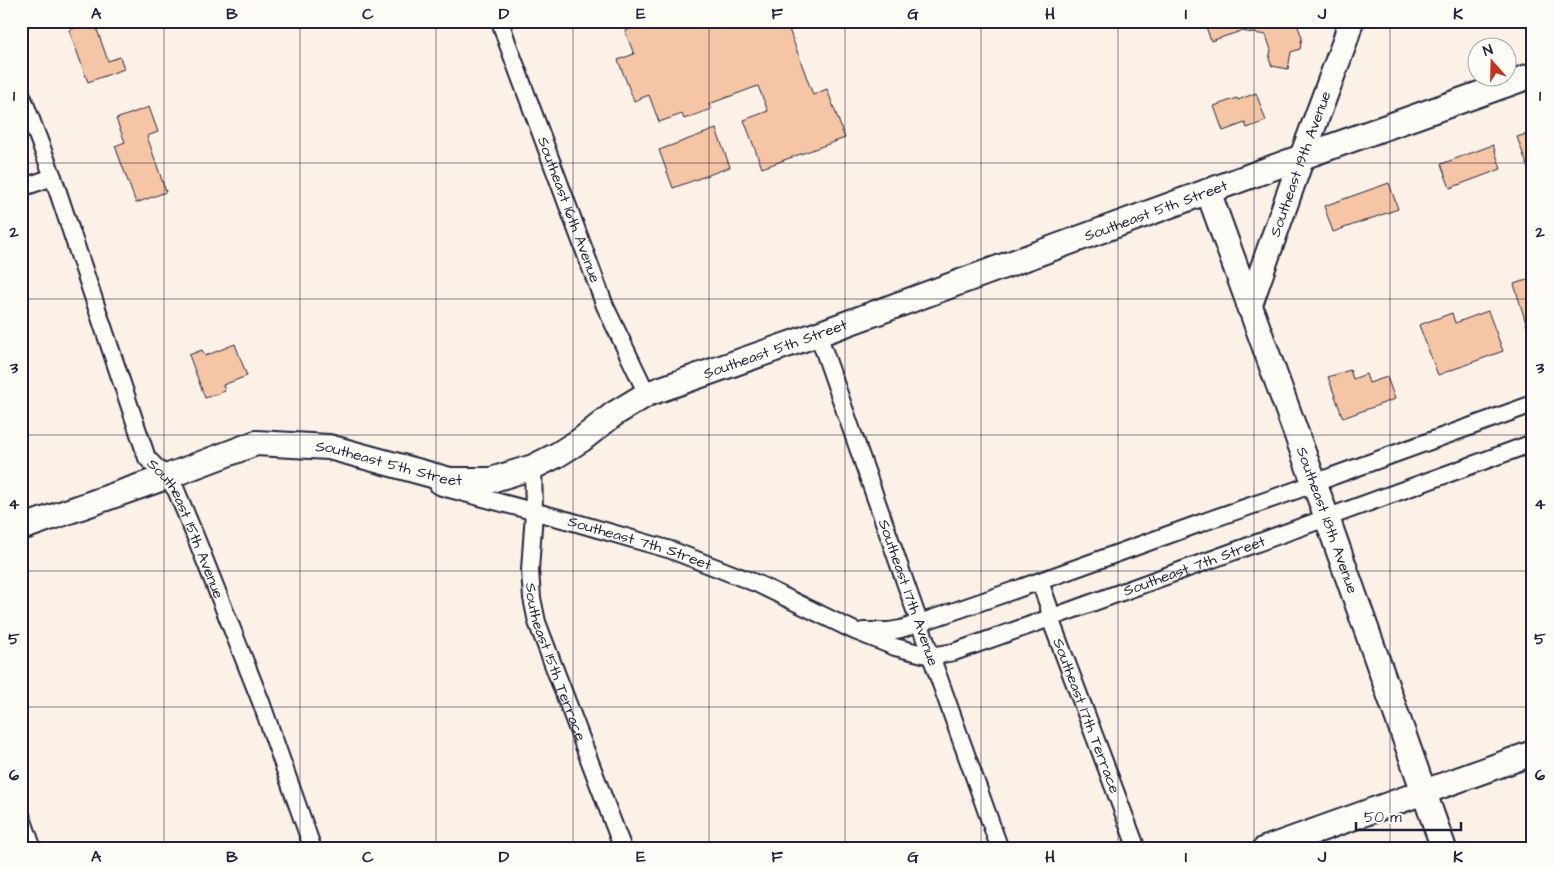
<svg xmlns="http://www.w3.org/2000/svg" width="1554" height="870" viewBox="0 0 1554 870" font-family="'Architects Daughter',sans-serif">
  <rect width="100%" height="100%" fill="#fbf1e7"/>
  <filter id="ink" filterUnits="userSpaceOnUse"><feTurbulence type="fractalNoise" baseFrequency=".02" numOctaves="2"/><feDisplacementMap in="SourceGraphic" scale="10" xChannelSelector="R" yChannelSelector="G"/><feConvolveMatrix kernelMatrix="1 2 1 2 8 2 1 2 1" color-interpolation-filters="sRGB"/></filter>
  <g filter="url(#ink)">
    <!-- building -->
    <g fill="#f5c5a5" stroke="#22223b">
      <path d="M 94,21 L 108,61 L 120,57 L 124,69 L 88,82 L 69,30 Z"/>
      <path d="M 651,21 L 718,21 L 720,27 L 735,21 L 786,21 L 813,95 L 827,89 L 845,138 L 762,168 L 744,120 L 768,111 L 758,86 L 709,104 L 711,109 L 684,119 L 682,114 L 659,122 L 649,95 L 634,101 L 618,60 L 634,54 L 625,31 Z"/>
      <path d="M 1212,21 L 1296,22 L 1302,37 L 1300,49 L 1291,52 L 1288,69 L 1272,66 L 1269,59 L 1271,50 L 1266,35 L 1241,31 L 1211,41 L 1205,24 Z"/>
      <path d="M 1256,93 L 1266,121 L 1247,128 L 1245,123 L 1223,131 L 1214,106 L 1237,98 L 1238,100 Z"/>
      <path d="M 149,107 L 158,132 L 147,136 L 166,192 L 136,203 L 115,146 L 125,142 L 116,119 Z"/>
      <path d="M 716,129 L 730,167 L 673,188 L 659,150 Z"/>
      <path d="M 1533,132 L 1533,175 L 1531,176 L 1517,137 Z"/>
      <path d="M 1493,145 L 1501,169 L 1450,188 L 1441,164 Z"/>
      <path d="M 1389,183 L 1398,209 L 1333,232 L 1324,206 Z"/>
      <path d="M 1533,278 L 1533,336 L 1530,336 L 1514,284 Z"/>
      <path d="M 1488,311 L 1503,351 L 1438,375 L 1419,325 L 1452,313 L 1455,323 Z"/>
      <path d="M 235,344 L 247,376 L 223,385 L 225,391 L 205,398 L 189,355 L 202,350 L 205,356 Z"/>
      <path d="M 1350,370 L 1353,379 L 1366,374 L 1369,383 L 1387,377 L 1395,399 L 1343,418 L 1328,377 Z"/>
    </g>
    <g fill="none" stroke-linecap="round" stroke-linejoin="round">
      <defs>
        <g id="street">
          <path id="s1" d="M 500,21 L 507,42 L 605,306 L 647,394"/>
          <path id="s2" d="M 21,93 L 53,177 L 147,458 L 166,477 L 176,490 L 196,538 L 261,702 L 313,849"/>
          <path d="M 21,188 L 53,177"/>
          <path id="s3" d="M 818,334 L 931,656 L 1000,849"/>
          <path id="s4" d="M 533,467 L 534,512 L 530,570 L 532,598 L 537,622 L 623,849"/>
          <path id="s5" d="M 438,485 L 442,487 L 570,521 L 671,550 L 758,584 L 855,631 L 895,647 L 931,656 L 954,652 L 1050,618 L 1533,443"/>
          <path id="s6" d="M 1040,582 L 1049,607 L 1050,618 L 1137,849"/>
          <path d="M 863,631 L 889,631 L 901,629 C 1002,596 1101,559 1201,523 C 1245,507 1290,494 1333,476 L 1533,404"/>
          <path d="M 21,815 L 33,849"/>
        </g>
        <g id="secondary">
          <path id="s7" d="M 1208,191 L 1327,518 L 1444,849"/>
          <path id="s8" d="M 1249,307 L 1302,157 L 1344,44 L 1351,21"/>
          <path id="s9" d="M 21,528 L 166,477 L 256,443 L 329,447 L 450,480 L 491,480 L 533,467 L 557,455 L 581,440 L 614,414 L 647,394 L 818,334 L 1302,157 L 1533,75"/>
          <path d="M 1265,849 L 1533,753"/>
        </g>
      </defs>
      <!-- street casing -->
      <use href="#street" stroke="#22223b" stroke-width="20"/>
      <!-- secondary casing -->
      <use href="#secondary" stroke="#22223b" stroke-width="28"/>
      <!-- street -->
      <use href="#street" stroke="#fdfcf7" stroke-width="16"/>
      <!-- secondary -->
      <use href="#secondary" stroke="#fdfcf7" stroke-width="24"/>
    </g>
  </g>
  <!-- grid -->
  <path fill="none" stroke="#22223b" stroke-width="1" stroke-opacity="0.55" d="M 164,21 L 164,849M 300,21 L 300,849M 436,21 L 436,849M 573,21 L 573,849M 709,21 L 709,849M 845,21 L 845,849M 981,21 L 981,849M 1118,21 L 1118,849M 1254,21 L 1254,849M 1390,21 L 1390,849M 21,163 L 1533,163M 21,299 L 1533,299M 21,435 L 1533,435M 21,571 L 1533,571M 21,707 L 1533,707"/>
  <g text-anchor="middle" stroke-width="4" stroke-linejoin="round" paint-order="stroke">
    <!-- street labels -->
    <g font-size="15" fill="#22223b" stroke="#fdfcf7">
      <text dy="5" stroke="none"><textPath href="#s8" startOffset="152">Southeast 19th Avenue</textPath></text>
      <text dy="5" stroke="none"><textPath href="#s1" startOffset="201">Southeast 16th Avenue</textPath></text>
      <text dy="5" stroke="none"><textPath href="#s9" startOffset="1210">Southeast 5th Street</textPath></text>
      <text dy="5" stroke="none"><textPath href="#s9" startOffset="805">Southeast 5th Street</textPath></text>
      <text dy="5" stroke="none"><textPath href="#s9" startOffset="385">Southeast 5th Street</textPath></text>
      <text dy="5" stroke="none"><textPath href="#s7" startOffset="350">Southeast 18th Avenue</textPath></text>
      <text dy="5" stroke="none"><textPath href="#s2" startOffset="468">Southeast 15th Avenue</textPath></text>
      <text dy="5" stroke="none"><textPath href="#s5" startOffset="210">Southeast 7th Street</textPath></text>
      <text dy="5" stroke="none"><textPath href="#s5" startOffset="802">Southeast 7th Street</textPath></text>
      <text dy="5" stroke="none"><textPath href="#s3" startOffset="274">Southeast 17th Avenue</textPath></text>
      <text dy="5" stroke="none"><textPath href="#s4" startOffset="199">Southeast 15th Terrace</textPath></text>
      <text dy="5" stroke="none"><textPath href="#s6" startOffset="142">Southeast 17th Terrace</textPath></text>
    </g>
  </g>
  <!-- margin -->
  <rect width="1554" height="870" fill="none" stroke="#fdfcf7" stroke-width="55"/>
  <!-- north arrow -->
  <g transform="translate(1492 62) rotate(340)"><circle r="24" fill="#fdfcf7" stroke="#a5a5ac"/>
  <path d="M0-4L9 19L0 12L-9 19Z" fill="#c8321e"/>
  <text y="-8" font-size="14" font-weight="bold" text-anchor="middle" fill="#22223b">N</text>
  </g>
  <!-- scale -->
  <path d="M1356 822v8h105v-8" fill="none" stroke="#22223b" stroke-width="2.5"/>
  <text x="1364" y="822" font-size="15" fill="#22223b" stroke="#fdfcf7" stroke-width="4" paint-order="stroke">50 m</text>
  <rect x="28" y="28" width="1498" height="814" fill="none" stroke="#22223b" stroke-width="2"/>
  <g font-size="16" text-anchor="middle" font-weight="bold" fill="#22223b">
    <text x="96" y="19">A</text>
    <text x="232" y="19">B</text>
    <text x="368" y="19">C</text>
    <text x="504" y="19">D</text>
    <text x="641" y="19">E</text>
    <text x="777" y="19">F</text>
    <text x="913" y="19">G</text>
    <text x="1050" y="19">H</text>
    <text x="1186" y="19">I</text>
    <text x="1322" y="19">J</text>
    <text x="1458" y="19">K</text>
    <text x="14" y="101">1</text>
    <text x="1540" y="101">1</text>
    <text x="14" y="237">2</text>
    <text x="1540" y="237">2</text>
    <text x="14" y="373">3</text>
    <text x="1540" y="373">3</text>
    <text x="14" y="509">4</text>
    <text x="1540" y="509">4</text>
    <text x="14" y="644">5</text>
    <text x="1540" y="644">5</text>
    <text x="14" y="780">6</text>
    <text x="1540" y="780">6</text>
    <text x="96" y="862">A</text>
    <text x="232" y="862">B</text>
    <text x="368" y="862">C</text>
    <text x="504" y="862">D</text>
    <text x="641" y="862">E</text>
    <text x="777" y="862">F</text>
    <text x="913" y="862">G</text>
    <text x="1050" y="862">H</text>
    <text x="1186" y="862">I</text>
    <text x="1322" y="862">J</text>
    <text x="1458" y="862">K</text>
  </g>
</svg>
